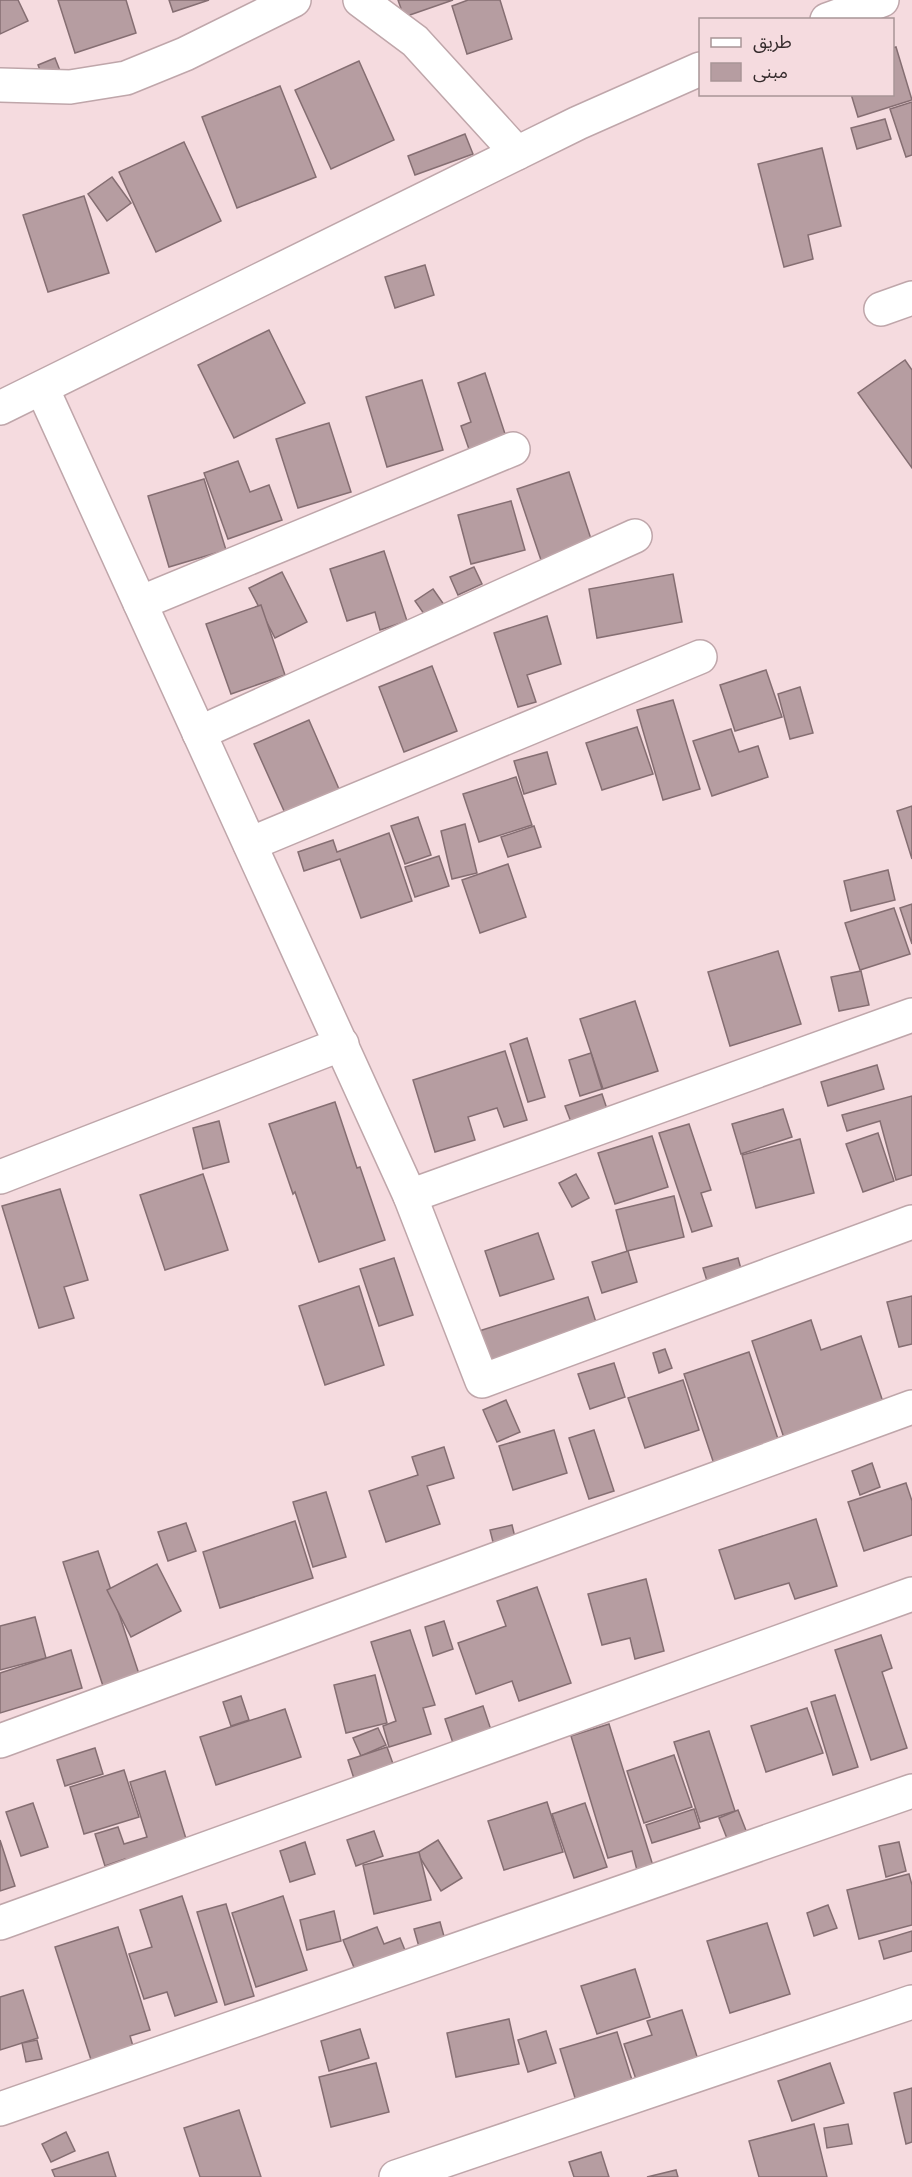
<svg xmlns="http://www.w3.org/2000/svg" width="912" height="2177" viewBox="0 0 912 2177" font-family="Literata,'Noto Sans Arabic',serif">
  <rect width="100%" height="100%" fill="#f5dbdf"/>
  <!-- building -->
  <g fill="#b69da1" stroke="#856e72" stroke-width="1.5">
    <path d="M 0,0 L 18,0 L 28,21 L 0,34 Z"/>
    <path d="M 58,0 L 126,0 L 136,33 L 75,53 Z"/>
    <path d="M 169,0 L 209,0 L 173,12 Z"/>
    <path d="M 398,0 L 453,0 L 404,17 Z"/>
    <path d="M 468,0 L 500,0 L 512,39 L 467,54 L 452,6 Z"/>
    <path d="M 896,47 L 912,100 L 858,117 L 851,94 L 892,94 L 892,48 Z"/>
    <path d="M 55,58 L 66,86 L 49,93 L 38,65 Z"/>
    <path d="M 359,61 L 394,140 L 331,169 L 295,90 Z"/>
    <path d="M 280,86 L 316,177 L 237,208 L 202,117 Z"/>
    <path d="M 912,102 L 912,155 L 906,157 L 890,109 Z"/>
    <path d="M 885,119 L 891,139 L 857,149 L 851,128 Z"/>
    <path d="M 465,134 L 473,154 L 415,175 L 408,156 Z"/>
    <path d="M 184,142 L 221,221 L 156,252 L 119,172 Z"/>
    <path d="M 822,148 L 841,226 L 808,235 L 813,259 L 784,267 L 758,164 Z"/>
    <path d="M 112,177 L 131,203 L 107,221 L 88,194 Z"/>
    <path d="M 84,196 L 109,273 L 48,292 L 23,215 Z"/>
    <path d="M 425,265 L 434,295 L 395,308 L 385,277 Z"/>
    <path d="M 269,330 L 305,403 L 234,438 L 198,365 Z"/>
    <path d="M 905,360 L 912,370 L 912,468 L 858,393 Z"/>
    <path d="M 485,373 L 508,443 L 471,455 L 461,426 L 471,422 L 458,383 Z"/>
    <path d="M 422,380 L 443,450 L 387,467 L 366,397 Z"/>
    <path d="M 329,423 L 351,492 L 298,508 L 276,439 Z"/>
    <path d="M 238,461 L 250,492 L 269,485 L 282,520 L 228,539 L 204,473 Z"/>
    <path d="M 569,472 L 593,545 L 542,563 L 517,489 Z"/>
    <path d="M 204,479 L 226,550 L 169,567 L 148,496 Z"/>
    <path d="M 511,501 L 525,550 L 471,564 L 458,515 Z"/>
    <path d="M 384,551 L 407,621 L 380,630 L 375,612 L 347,621 L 330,569 Z"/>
    <path d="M 474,567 L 482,584 L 458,595 L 450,577 Z"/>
    <path d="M 282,572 L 307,622 L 275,638 L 249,588 Z"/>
    <path d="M 673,574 L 682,622 L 597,638 L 589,589 Z"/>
    <path d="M 433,589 L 447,609 L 429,621 L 415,601 Z"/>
    <path d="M 261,605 L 285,675 L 231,694 L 206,624 Z"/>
    <path d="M 547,616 L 561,664 L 527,675 L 536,702 L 518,707 L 494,633 Z"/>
    <path d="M 432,666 L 457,731 L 404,752 L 379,687 Z"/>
    <path d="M 766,670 L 782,717 L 735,731 L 720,685 Z"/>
    <path d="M 800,687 L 813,733 L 790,739 L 778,694 Z"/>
    <path d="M 673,700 L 700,789 L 663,800 L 637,710 Z"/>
    <path d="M 309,720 L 339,789 L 285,813 L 254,744 Z"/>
    <path d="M 637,727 L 653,774 L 602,790 L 586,743 Z"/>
    <path d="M 731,729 L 739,752 L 758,746 L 768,777 L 712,796 L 693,741 Z"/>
    <path d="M 547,752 L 556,784 L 524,794 L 514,761 Z"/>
    <path d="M 516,777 L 532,825 L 479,842 L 463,794 Z"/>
    <path d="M 912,806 L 912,859 L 897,811 Z"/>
    <path d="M 418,817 L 431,855 L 405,864 L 391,826 Z"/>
    <path d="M 465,824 L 477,873 L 452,879 L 441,831 Z"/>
    <path d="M 534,826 L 541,847 L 508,857 L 501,837 Z"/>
    <path d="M 389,833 L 412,901 L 361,918 L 340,859 L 304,871 L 298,852 L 333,840 L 337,852 Z"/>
    <path d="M 439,856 L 449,886 L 415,897 L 405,867 Z"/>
    <path d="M 508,864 L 526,917 L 480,933 L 462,880 Z"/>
    <path d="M 888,870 L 895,900 L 851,911 L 844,881 Z"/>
    <path d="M 912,904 L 912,944 L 900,908 Z"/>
    <path d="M 894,908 L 910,954 L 860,970 L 845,923 Z"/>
    <path d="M 778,951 L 801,1024 L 730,1046 L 708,972 Z"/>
    <path d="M 861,971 L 869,1005 L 839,1011 L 831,977 Z"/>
    <path d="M 635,1001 L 658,1071 L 603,1089 L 580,1019 Z"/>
    <path d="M 527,1038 L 545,1097 L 528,1102 L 510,1044 Z"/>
    <path d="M 505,1051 L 527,1120 L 504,1127 L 497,1108 L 468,1117 L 475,1140 L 435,1152 L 413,1080 Z"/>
    <path d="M 591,1053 L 602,1089 L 580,1096 L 569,1060 Z"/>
    <path d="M 877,1065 L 884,1089 L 828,1106 L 821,1082 Z"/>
    <path d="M 602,1094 L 610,1118 L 574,1130 L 565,1106 Z"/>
    <path d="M 912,1096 L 912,1175 L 896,1180 L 880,1121 L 847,1131 L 842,1115 Z"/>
    <path d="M 335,1102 L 357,1168 L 360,1167 L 385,1240 L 319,1262 L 295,1192 L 293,1194 L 269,1124 Z"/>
    <path d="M 783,1109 L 792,1137 L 741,1154 L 732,1124 Z"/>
    <path d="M 219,1121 L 229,1162 L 203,1169 L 193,1128 Z"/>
    <path d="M 689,1124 L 711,1190 L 701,1193 L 712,1226 L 692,1232 L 659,1133 Z"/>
    <path d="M 878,1133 L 894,1181 L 863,1192 L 846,1144 Z"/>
    <path d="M 652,1136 L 668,1187 L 615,1204 L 598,1153 Z"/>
    <path d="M 800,1139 L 814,1193 L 756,1208 L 742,1155 Z"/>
    <path d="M 203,1174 L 228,1250 L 165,1270 L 140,1195 Z"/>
    <path d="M 576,1174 L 589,1198 L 572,1207 L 559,1183 Z"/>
    <path d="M 60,1189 L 88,1280 L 64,1287 L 74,1318 L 39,1328 L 2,1206 Z"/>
    <path d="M 674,1196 L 684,1237 L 627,1251 L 616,1210 Z"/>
    <path d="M 538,1233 L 554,1279 L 500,1296 L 485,1251 Z"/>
    <path d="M 628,1251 L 637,1282 L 602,1293 L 592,1262 Z"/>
    <path d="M 394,1258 L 413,1315 L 379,1326 L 360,1269 Z"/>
    <path d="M 738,1258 L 745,1284 L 711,1294 L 703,1268 Z"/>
    <path d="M 359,1286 L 384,1365 L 325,1385 L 299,1306 Z"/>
    <path d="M 912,1296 L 912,1344 L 899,1347 L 887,1302 Z"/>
    <path d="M 588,1297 L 600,1335 L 491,1370 L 479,1331 Z"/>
    <path d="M 811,1320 L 821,1350 L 861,1336 L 887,1414 L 787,1447 L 752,1341 Z"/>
    <path d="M 665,1349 L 672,1368 L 659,1373 L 653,1353 Z"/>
    <path d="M 749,1352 L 780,1445 L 715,1467 L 684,1374 Z"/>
    <path d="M 614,1363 L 625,1397 L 590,1409 L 578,1374 Z"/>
    <path d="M 683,1380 L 699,1430 L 645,1448 L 628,1398 Z"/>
    <path d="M 506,1400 L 520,1432 L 497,1442 L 483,1410 Z"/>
    <path d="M 554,1430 L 567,1473 L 513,1490 L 499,1446 Z"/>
    <path d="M 594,1430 L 614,1491 L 589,1499 L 569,1438 Z"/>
    <path d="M 444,1447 L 454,1478 L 427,1486 L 440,1524 L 386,1542 L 369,1491 L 418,1475 L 412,1457 Z"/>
    <path d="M 872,1463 L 880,1487 L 860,1495 L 852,1471 Z"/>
    <path d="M 906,1483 L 912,1501 L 912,1535 L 864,1551 L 848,1502 Z"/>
    <path d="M 326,1492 L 346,1557 L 313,1567 L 293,1502 Z"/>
    <path d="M 816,1519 L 837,1586 L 795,1599 L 789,1583 L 735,1599 L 719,1550 Z"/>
    <path d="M 295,1521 L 313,1578 L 220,1608 L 203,1552 Z"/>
    <path d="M 186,1523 L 196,1551 L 168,1561 L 158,1532 Z"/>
    <path d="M 512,1525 L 518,1550 L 496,1554 L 490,1530 Z"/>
    <path d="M 98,1551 L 139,1674 L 103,1686 L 63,1562 Z"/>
    <path d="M 157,1564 L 181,1611 L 131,1637 L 107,1590 Z"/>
    <path d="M 646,1579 L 664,1651 L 635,1659 L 630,1638 L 602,1645 L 588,1594 Z"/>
    <path d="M 537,1587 L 571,1683 L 519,1701 L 512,1681 L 476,1694 L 458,1643 L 506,1626 L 497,1601 Z"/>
    <path d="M 35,1617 L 46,1658 L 0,1670 L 0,1626 Z"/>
    <path d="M 444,1621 L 453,1649 L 433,1656 L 425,1627 Z"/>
    <path d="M 410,1630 L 435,1705 L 423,1708 L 431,1734 L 389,1747 L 383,1726 L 396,1721 L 371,1642 Z"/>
    <path d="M 881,1635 L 892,1668 L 882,1672 L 907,1748 L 871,1760 L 835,1650 Z"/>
    <path d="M 71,1650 L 82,1688 L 0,1713 L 0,1673 Z"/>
    <path d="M 375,1675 L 387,1723 L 346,1733 L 334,1685 Z"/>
    <path d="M 835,1695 L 858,1767 L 833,1775 L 811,1702 Z"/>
    <path d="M 241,1696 L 249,1720 L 231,1726 L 223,1702 Z"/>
    <path d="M 483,1706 L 493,1736 L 455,1749 L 445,1719 Z"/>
    <path d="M 807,1708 L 823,1753 L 766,1772 L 751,1726 Z"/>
    <path d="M 285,1709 L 301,1757 L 216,1785 L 200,1737 Z"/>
    <path d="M 609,1724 L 654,1869 L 638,1874 L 632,1851 L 608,1858 L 571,1736 Z"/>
    <path d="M 378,1728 L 386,1745 L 361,1756 L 353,1738 Z"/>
    <path d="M 709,1731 L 735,1811 L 700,1822 L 674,1742 Z"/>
    <path d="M 387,1747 L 397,1775 L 357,1788 L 348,1760 Z"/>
    <path d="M 95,1748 L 103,1774 L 65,1786 L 57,1760 Z"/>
    <path d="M 674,1755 L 692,1807 L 644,1823 L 627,1771 Z"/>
    <path d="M 124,1770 L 139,1817 L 84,1834 L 70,1787 Z"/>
    <path d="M 165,1771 L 192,1858 L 131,1878 L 125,1859 L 105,1866 L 95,1834 L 118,1827 L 124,1844 L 147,1837 L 130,1782 Z"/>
    <path d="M 547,1802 L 563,1852 L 504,1870 L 488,1821 Z"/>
    <path d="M 33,1803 L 48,1847 L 21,1856 L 6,1812 Z"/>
    <path d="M 585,1803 L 607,1867 L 574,1878 L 552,1814 Z"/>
    <path d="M 694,1809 L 700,1828 L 652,1843 L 646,1825 Z"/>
    <path d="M 738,1810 L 747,1833 L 728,1841 L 719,1818 Z"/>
    <path d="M 374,1831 L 383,1856 L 356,1866 L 347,1840 Z"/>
    <path d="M 0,1840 L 15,1886 L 0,1891 Z"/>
    <path d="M 438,1840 L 462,1878 L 441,1891 L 417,1853 Z"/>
    <path d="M 305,1842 L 315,1874 L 290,1882 L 280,1851 Z"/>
    <path d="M 899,1842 L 906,1871 L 886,1877 L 879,1846 Z"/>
    <path d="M 419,1852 L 431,1900 L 374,1914 L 363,1865 Z"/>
    <path d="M 909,1874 L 912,1885 L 912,1925 L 859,1939 L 847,1890 Z"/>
    <path d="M 182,1896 L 217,2002 L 175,2016 L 167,1992 L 144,1999 L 129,1954 L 152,1947 L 140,1910 Z"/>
    <path d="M 283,1896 L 307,1970 L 256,1987 L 232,1913 Z"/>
    <path d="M 226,1904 L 254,1996 L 225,2005 L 197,1912 Z"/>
    <path d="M 828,1905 L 837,1928 L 814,1936 L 807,1913 Z"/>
    <path d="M 334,1911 L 341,1941 L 307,1950 L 300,1920 Z"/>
    <path d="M 440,1922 L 447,1947 L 421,1954 L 414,1929 Z"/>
    <path d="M 767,1923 L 790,1994 L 730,2013 L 707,1941 Z"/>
    <path d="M 118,1927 L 150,2030 L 130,2036 L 135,2053 L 93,2066 L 55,1947 Z"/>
    <path d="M 377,1927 L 384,1944 L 400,1938 L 409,1960 L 359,1980 L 343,1940 Z"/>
    <path d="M 912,1931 L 912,1951 L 884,1959 L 879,1941 Z"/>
    <path d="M 635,1969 L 650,2017 L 597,2034 L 581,1986 Z"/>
    <path d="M 23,1990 L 38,2038 L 0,2050 L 0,1997 Z"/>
    <path d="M 682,2010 L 702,2072 L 640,2091 L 624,2044 L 652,2035 L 647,2021 Z"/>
    <path d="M 509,2019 L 519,2064 L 456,2077 L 447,2033 Z"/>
    <path d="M 360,2029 L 369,2058 L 329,2071 L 321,2041 Z"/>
    <path d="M 546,2031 L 556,2063 L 528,2072 L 518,2040 Z"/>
    <path d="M 617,2032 L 637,2096 L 580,2114 L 560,2049 Z"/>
    <path d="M 37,2040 L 42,2059 L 26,2062 L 22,2043 Z"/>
    <path d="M 376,2063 L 389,2112 L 331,2127 L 319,2077 Z"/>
    <path d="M 830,2063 L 844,2103 L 792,2121 L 778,2081 Z"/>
    <path d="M 912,2088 L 912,2142 L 906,2144 L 894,2093 Z"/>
    <path d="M 239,2110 L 261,2177 L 200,2177 L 184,2128 Z"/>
    <path d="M 814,2124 L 827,2177 L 759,2177 L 749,2141 Z"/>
    <path d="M 848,2124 L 852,2144 L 827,2148 L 824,2128 Z"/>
    <path d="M 66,2132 L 75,2151 L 51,2162 L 42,2144 Z"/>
    <path d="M 108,2152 L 116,2177 L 55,2177 L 52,2170 Z"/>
    <path d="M 601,2152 L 609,2177 L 574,2177 L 569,2162 Z"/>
    <path d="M 676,2170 L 678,2177 L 647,2177 Z"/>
  </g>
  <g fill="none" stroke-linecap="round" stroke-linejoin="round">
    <defs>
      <g id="street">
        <path d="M 360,0 L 415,41 L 517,153"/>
        <path d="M 0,85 L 70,87 L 126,78 L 185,54 L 294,0"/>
        <path d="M 881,309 L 912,298"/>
        <path d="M 42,388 L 410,1196 L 482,1381 L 912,1222"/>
        <path d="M 140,603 L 513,449"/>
        <path d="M 199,733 L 635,536"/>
        <path d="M 250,844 L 700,657"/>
        <path d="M 0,1177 L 342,1044"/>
        <path d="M 410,1196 L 912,1015"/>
        <path d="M 0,1741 L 912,1407"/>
        <path d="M 0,1923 L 912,1594"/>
        <path d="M 0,2109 L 912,1791"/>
        <path d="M 396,2177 L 912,2002"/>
      </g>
      <g id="secondary">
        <path d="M 827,20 L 882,0"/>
        <path d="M 0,408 L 578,123 L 700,69"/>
      </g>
    </defs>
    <!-- street casing -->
    <use href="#street" stroke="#bfa6aa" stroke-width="36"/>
    <!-- secondary casing -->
    <use href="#secondary" stroke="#bfa6aa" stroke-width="36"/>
    <!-- street -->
    <use href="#street" stroke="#fff" stroke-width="33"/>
    <!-- secondary -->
    <use href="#secondary" stroke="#fff" stroke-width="33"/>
  </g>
  <!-- legend -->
  <rect x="699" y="18" width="195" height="78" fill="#f5dbdf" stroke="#a89597" stroke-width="1.5"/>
  <rect x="711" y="38" width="30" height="9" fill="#ffffff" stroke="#a89597" stroke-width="1.5"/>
  <text x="753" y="48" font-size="18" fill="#352b2c">طريق</text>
  <rect x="711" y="63" width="30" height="18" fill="#b69da1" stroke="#a89597" stroke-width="1.5"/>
  <text x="753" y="78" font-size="18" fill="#352b2c">مبنى</text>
</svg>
